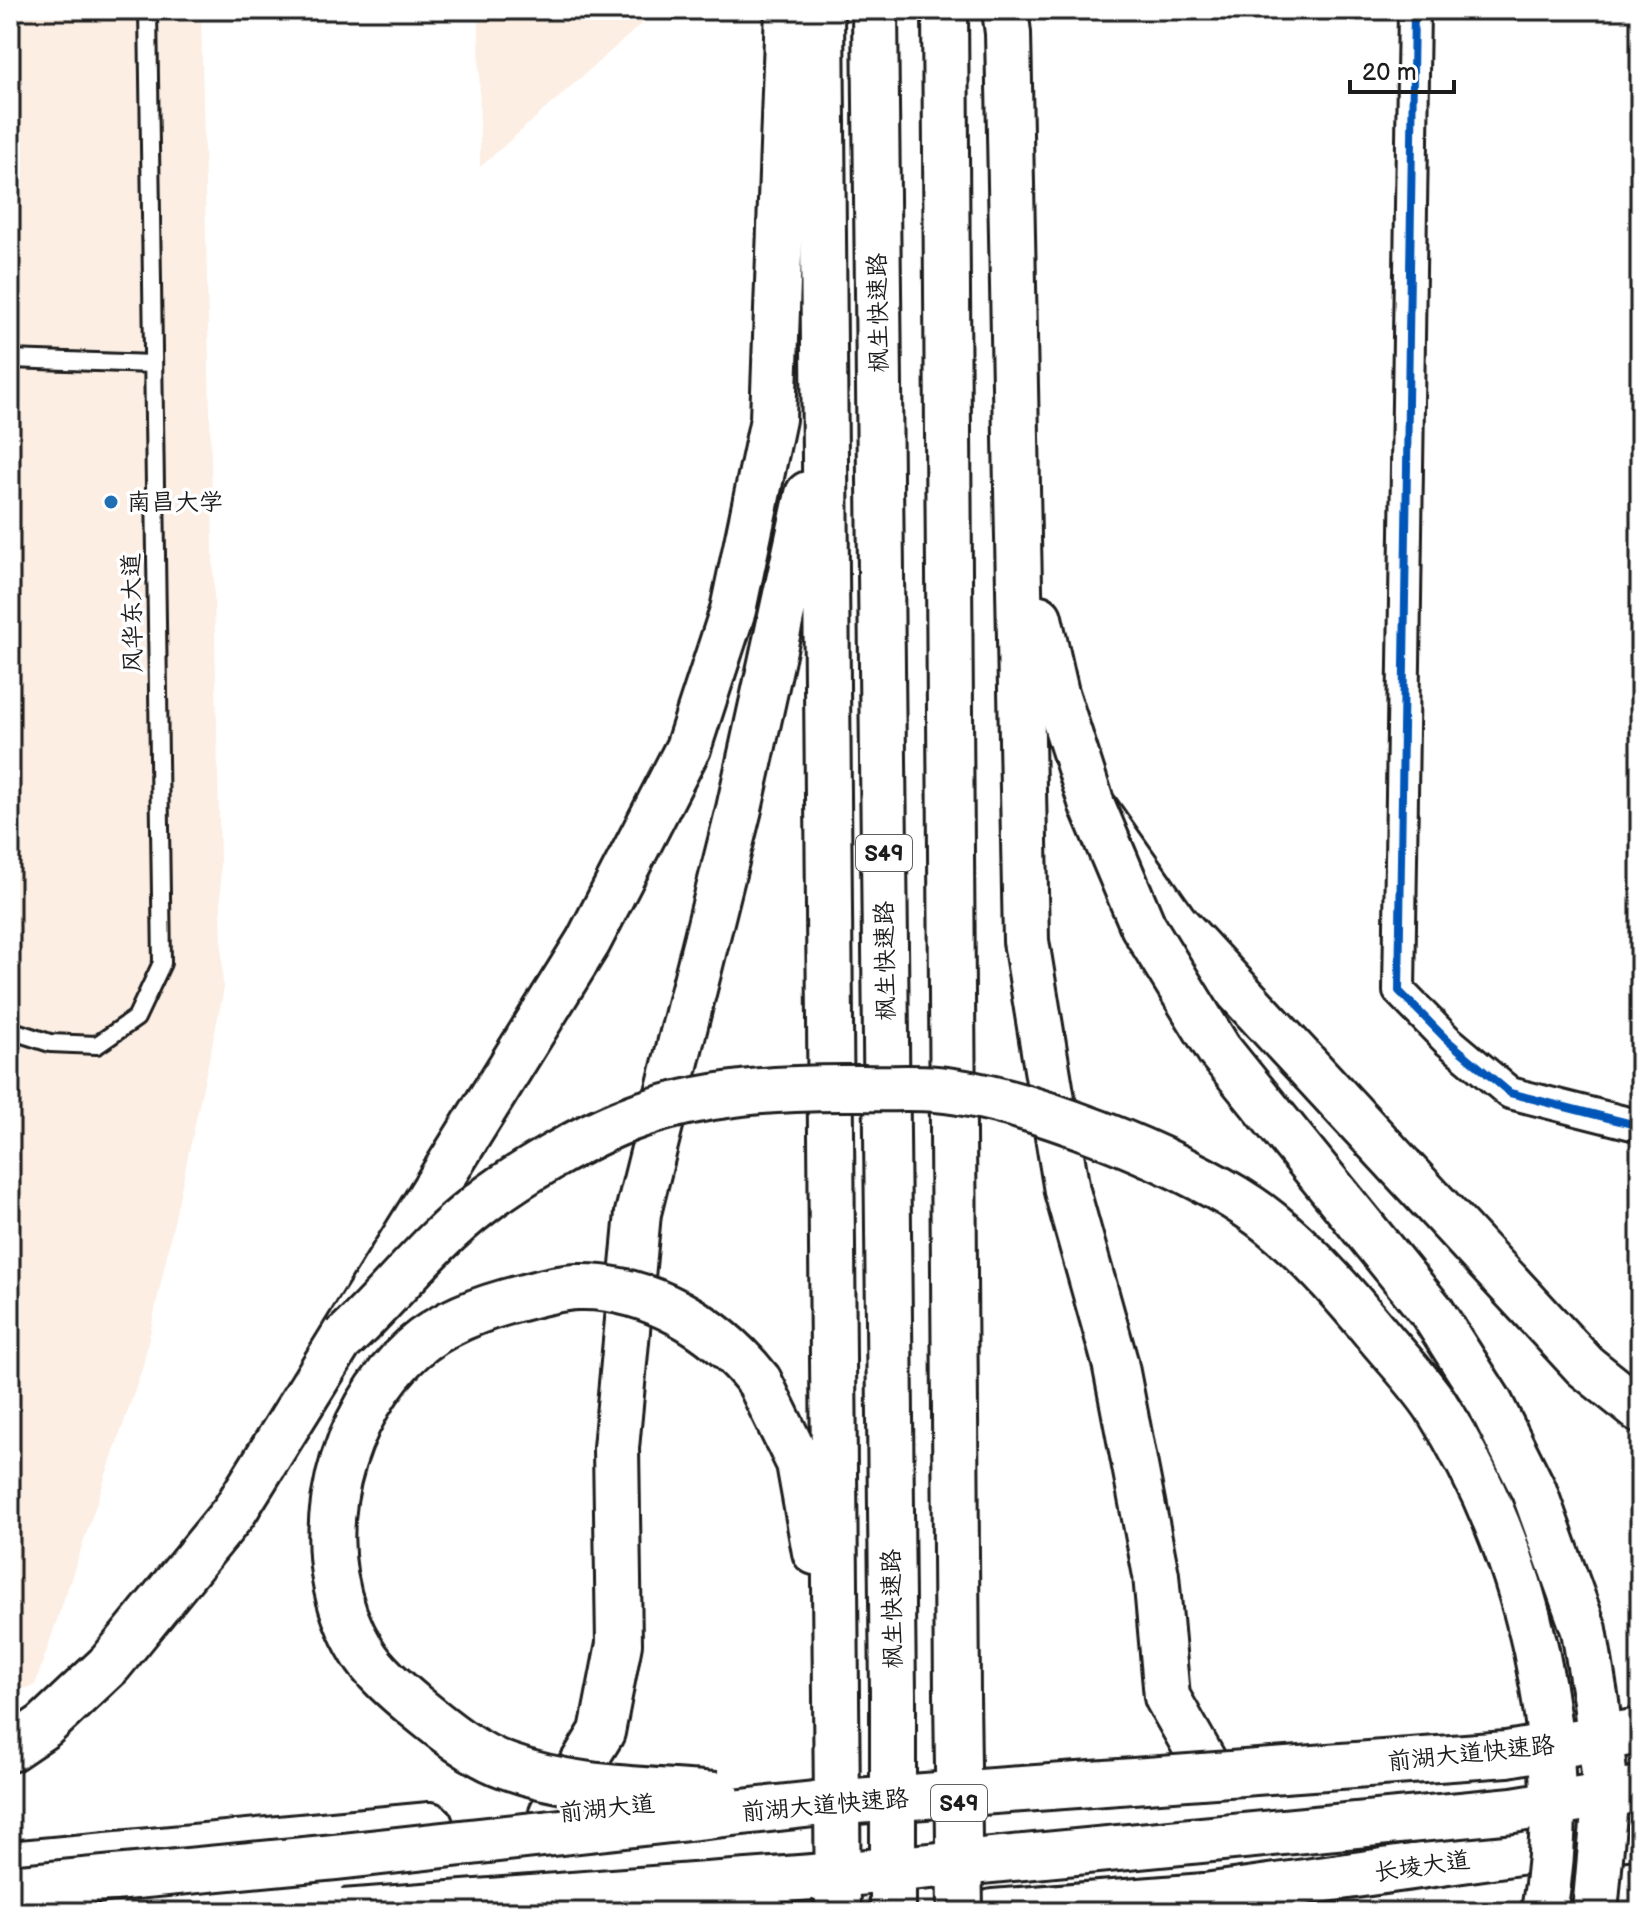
<svg xmlns="http://www.w3.org/2000/svg" width="1650" height="1922" viewBox="0 0 1650 1922" font-family="'Balsamiq Sans','LXGW WenKai TC',sans-serif">
  <rect width="100%" height="100%" fill="#fff"/>
  <filter id="ink" filterUnits="userSpaceOnUse"><feTurbulence type="fractalNoise" baseFrequency=".0125" numOctaves="2"/><feDisplacementMap in="SourceGraphic" scale="16" xChannelSelector="R" yChannelSelector="G"/><feConvolveMatrix kernelMatrix="1 2 1 2 8 2 1 2 1" color-interpolation-filters="sRGB"/></filter>
  <g filter="url(#ink)">
    <!-- built -->
    <g fill="#fceee3">
      <path d="M 10,10 L 201,10 L 223,994 L 143,1366 L 35,1685 L 10,1693 Z"/>
      <path d="M 479,10 L 657,10 L 480,167 Z"/>
    </g>
    <g fill="none" stroke-linecap="round" stroke-linejoin="round">
      <defs>
        <g id="lane">
          <path d="M 10,359 L 153,364"/>
          <path d="M 10,1030 L 50,1043 L 97,1045 L 136,1018 L 162,963 L 148,10"/>
        </g>
        <path id="street" d="M 1414,10 L 1399,991 L 1447,1040 L 1510,1093 L 1640,1126"/>
        <g id="primary">
          <path d="M 10,1864 L 430,1825"/>
          <path d="M 993,1912 L 1205,1896 L 1640,1835"/>
        </g>
        <g id="highway">
          <path d="M 821,10 L 836,1696"/>
          <path d="M 875,10 L 893,1696"/>
          <path d="M 945,10 L 957,1695"/>
          <path d="M 1005,10 L 1008,33 L 1026,941 L 1067,1191 L 1115,1362 L 1156,1575 L 1167,1697 L 1204,1762"/>
          <path d="M 1039,618 L 1056,693 L 1092,805 L 1175,923 L 1585,1366 L 1640,1410"/>
          <path d="M 759,1381 L 799,1463 L 815,1552"/>
          <path d="M 10,1749 L 44,1726 L 110,1664 L 234,1512 L 588,942 L 688,748 L 733,610 L 773,419 L 788,10"/>
          <path d="M 552,1813 L 602,1732 L 619,1644 L 616,1448 L 638,1213 L 739,809 L 808,494"/>
          <path d="M 698,1912 L 777,1890"/>
          <path d="M 1193,1912 L 1205,1896"/>
        </g>
      </defs>
      <!-- lane casing -->
      <use href="#lane" stroke="#1c1c1c" stroke-width="22"/>
      <!-- street casing -->
      <use href="#street" stroke="#1c1c1c" stroke-width="36"/>
      <!-- primary casing -->
      <use href="#primary" stroke="#1c1c1c" stroke-width="50"/>
      <!-- highway casing -->
      <use href="#highway" stroke="#1c1c1c" stroke-width="50"/>
      <!-- lane -->
      <use href="#lane" stroke="#fff" stroke-width="16"/>
      <!-- street -->
      <use href="#street" stroke="#fff" stroke-width="30"/>
      <!-- primary -->
      <use href="#primary" stroke="#fff" stroke-width="44"/>
      <!-- highway -->
      <use href="#highway" stroke="#fff" stroke-width="44"/>
      <defs>
        <g id="highway-bridge">
          <path d="M 1092,805 L 1143,926 L 1219,1050 L 1432,1312 L 1490,1403 L 1534,1491 L 1584,1630 L 1596,1701 L 1606,1791 L 1595,1912"/>
          <path d="M 343,1339 C 389,1297 429,1243 479,1205 C 517,1175 584,1136 629,1119 C 703,1091 785,1087 863,1088 C 887,1089 912,1087 936,1089 C 1023,1097 1176,1158 1249,1207 C 1292,1236 1340,1289 1372,1328 C 1393,1354 1418,1379 1436,1406 C 1529,1553 1573,1740 1544,1912"/>
          <path d="M 957,1695 L 960,1912"/>
          <path d="M 836,1696 L 838,1912"/>
          <path d="M 893,1696 L 893,1912"/>
          <path d="M 716,1795 C 647,1789 573,1790 507,1766 C 473,1754 444,1730 416,1707 C 398,1692 374,1672 362,1651 C 306,1559 331,1435 402,1359 C 430,1329 467,1313 506,1302 C 529,1296 554,1288 577,1287 C 648,1285 717,1327 759,1381"/>
          <path d="M 10,1888 L 335,1857 L 814,1804 L 1507,1754 L 1640,1731"/>
          <path d="M 343,1912 L 826,1876 L 1513,1810 L 1640,1789"/>
        </g>
      </defs>
      <!-- highway-bridge casing -->
      <use href="#highway-bridge" stroke="#1c1c1c" stroke-width="50" stroke-linecap="butt"/>
      <!-- highway-bridge -->
      <use href="#highway-bridge" stroke="#fff" stroke-width="44"/>
      <defs>
        <path id="cycleway" d="M 1414,10 L 1399,991 L 1447,1040 L 1510,1093 L 1640,1126"/>
      </defs>
      <!-- cycleway casing -->
      <use href="#cycleway" stroke="#fff" stroke-width="13"/>
      <!-- cycleway -->
      <use href="#cycleway" stroke="#0057b8" stroke-width="8"/>
    </g>
  </g>
  <!-- markers -->
  <circle fill="#1f6fb2" stroke="#fff" stroke-width="3" cx="111" cy="502" r="8"/>
  <g text-anchor="middle" stroke-width="7" stroke-linejoin="round" paint-order="stroke">
    <!-- shield labels -->
    <g fill="#fff" stroke="#606060" stroke-width="2">
      <rect x="856" y="835" width="56" height="36" rx="6"/>
      <rect x="931" y="1785" width="56" height="36" rx="6"/>
    </g>
    <g font-size="22" font-weight="bold" fill="#1c1c1c">
      <text x="884" y="861">S49</text>
      <text x="959" y="1811">S49</text>
    </g>
    <!-- street labels -->
    <g font-size="24" fill="#1c1c1c" stroke="#fff">
      <text transform="translate(878 313) rotate(-91)" y="8">枫生快速路</text>
      <text transform="translate(132 613) rotate(-91)" y="8">风华东大道</text>
      <text transform="translate(885 961) rotate(-91)" y="8">枫生快速路</text>
      <text transform="translate(892 1609) rotate(-91)" y="8">枫生快速路</text>
      <text transform="translate(1471 1753) rotate(-6)" y="8">前湖大道快速路</text>
      <text transform="translate(825 1805) rotate(-5)" y="8">前湖大道快速路</text>
      <text transform="translate(607 1808) rotate(-6)" y="8">前湖大道</text>
      <text transform="translate(1422 1866) rotate(-8)" y="8">长堎大道</text>
    </g>
    <!-- poi labels -->
    <g font-size="24" fill="#1c1c1c" stroke="#fff" text-anchor="start">
      <text x="127" y="510">南昌大学</text>
    </g>
  </g>
  <!-- margin -->
  <rect width="1650" height="1922" fill="none" stroke="#fff" stroke-width="40"/>
  <rect x="20" y="20" width="1610" height="1882" fill="none" stroke="#1c1c1c" stroke-width="3" filter="url(#ink)"/>
  <!-- scale -->
  <path d="M1350 80v12h104v-12" fill="none" stroke="#1c1c1c" stroke-width="4"/>
  <text x="1362" y="80" font-size="24" fill="#1c1c1c" stroke="#ffffff" stroke-width="6" paint-order="stroke">20 m</text>
</svg>
